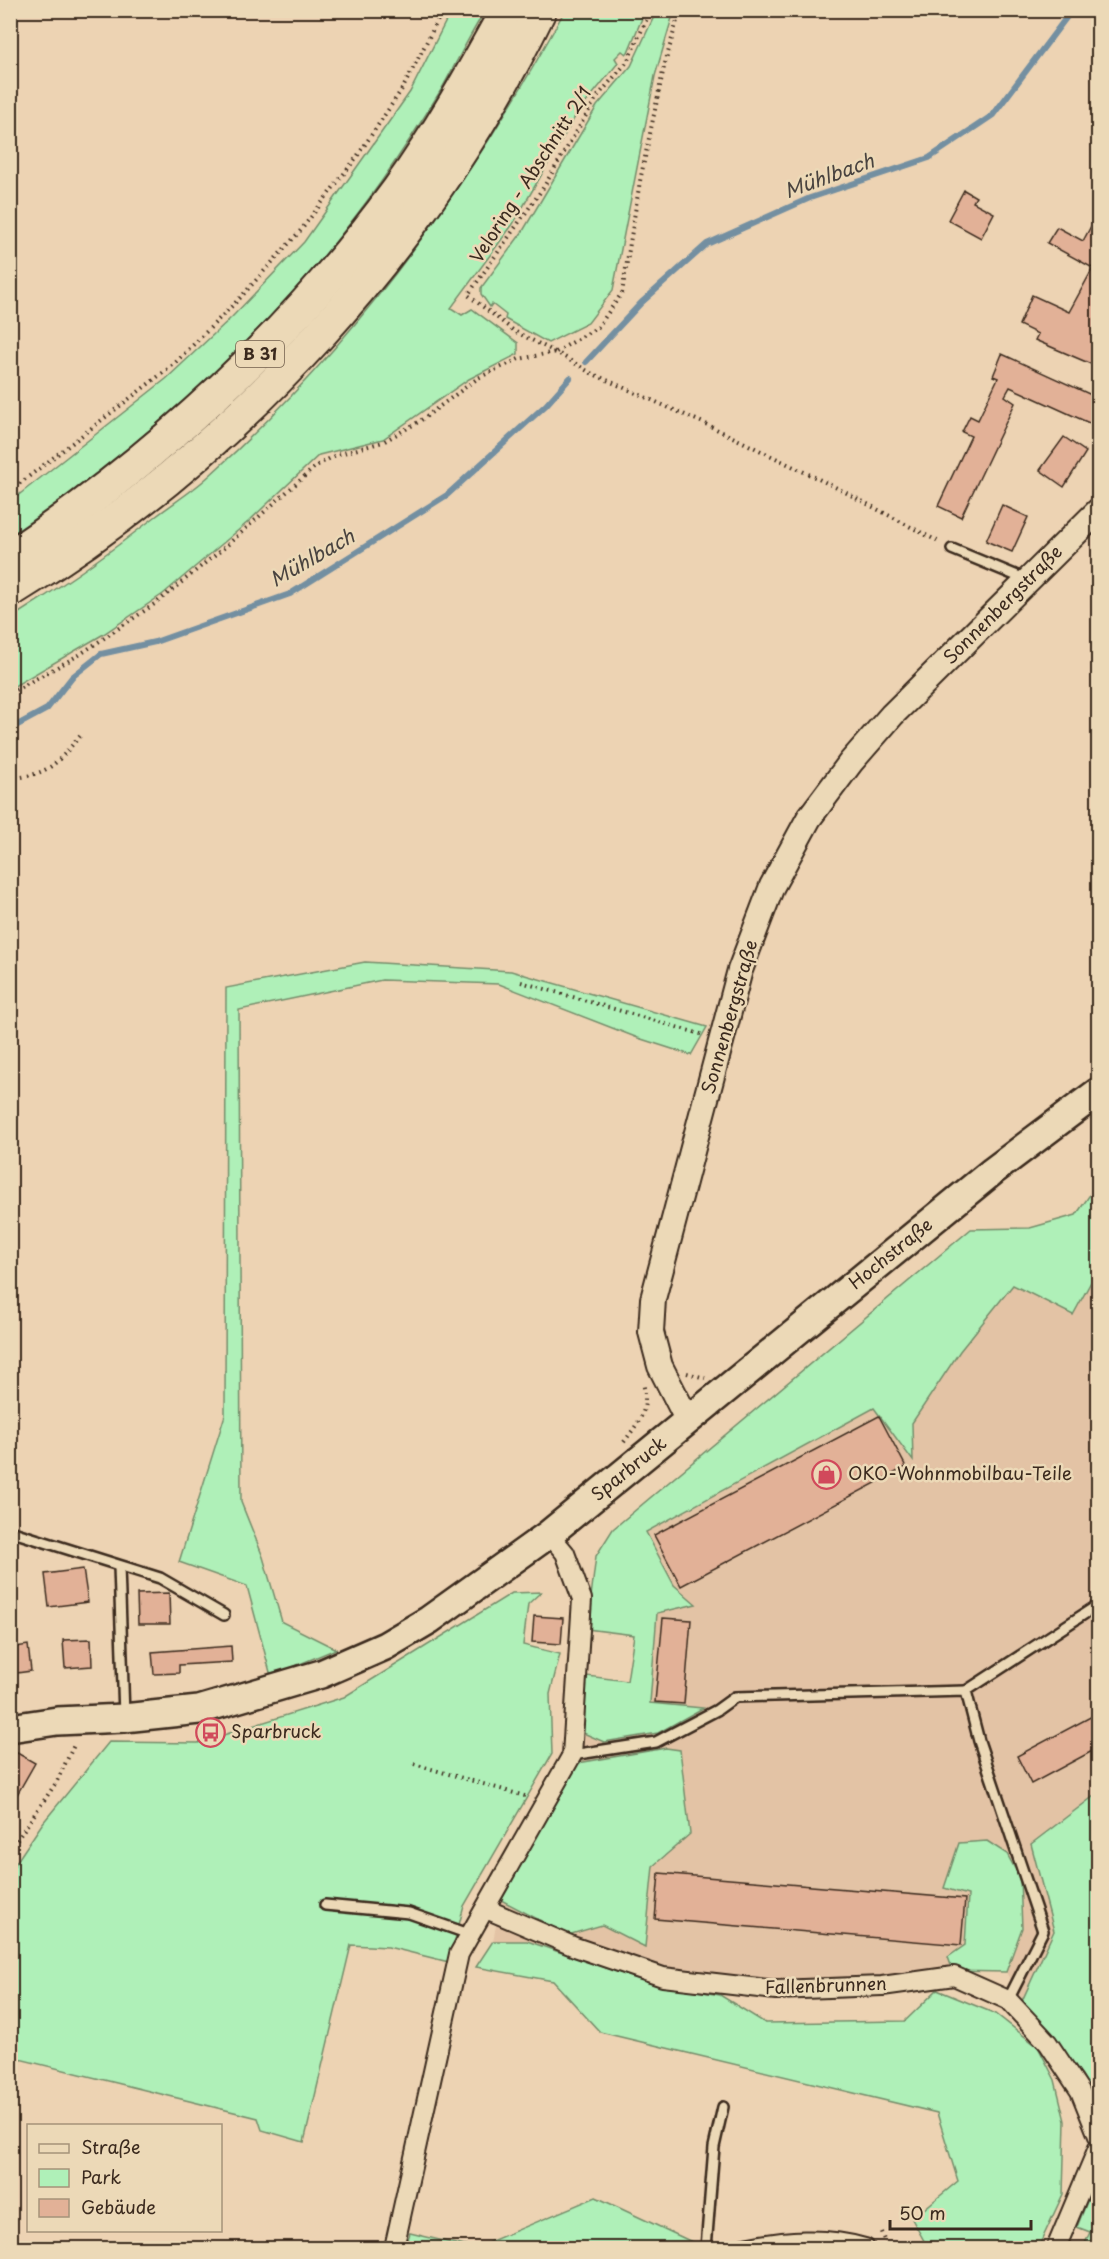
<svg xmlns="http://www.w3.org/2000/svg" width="1109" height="2259" viewBox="0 0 1109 2259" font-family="'Playpen Sans',sans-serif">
  <rect width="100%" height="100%" fill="#edd3b3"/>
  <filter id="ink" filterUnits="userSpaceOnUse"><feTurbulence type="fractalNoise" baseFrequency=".0167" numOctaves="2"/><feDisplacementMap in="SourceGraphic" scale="12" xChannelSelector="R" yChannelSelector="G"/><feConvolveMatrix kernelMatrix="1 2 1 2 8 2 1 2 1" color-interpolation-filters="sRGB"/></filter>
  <g filter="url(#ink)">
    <!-- built -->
    <path fill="#e3c3a5" d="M 1098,1280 L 1098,1793 L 1031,1844 L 1054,1931 L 1022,2001 L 1006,1972 L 1022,1928 L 968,1895 L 965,1945 L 948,1957 L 953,1971 L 937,1990 L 720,1995 L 650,1983 L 527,1941 L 493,1941 L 501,1900 L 568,1935 L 602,1925 L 645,1946 L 653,1866 L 690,1834 L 665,1749 L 578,1763 L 581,1732 L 604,1742 L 658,1733 L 701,1708 L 650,1704 L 657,1613 L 696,1604 L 674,1585 L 646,1533 L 874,1408 L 912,1460 L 911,1423 L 960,1351 L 1014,1284 L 1072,1315 L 1092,1282 Z"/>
    <!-- green -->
    <g fill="#aff0b8" stroke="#758d6b" stroke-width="1.5">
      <path d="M 565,10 L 645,11 L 628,52 L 626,54 L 622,51 L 615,58 L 618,63 L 576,115 L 513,224 L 451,308 L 462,315 L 472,309 L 518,343 L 518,354 L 469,379 L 383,439 L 319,455 L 248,522 L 163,594 L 102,635 L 11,688 L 11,618 C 61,587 109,553 155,517 C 173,503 193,491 209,476 C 355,345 472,182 565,10 Z"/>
      <path d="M 657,10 L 674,11 L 655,76 L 613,290 L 588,323 L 548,343 L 505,319 L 506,315 L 492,304 L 490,307 L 481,294 L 481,288 L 523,231 L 597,106 L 631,66 Z"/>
      <path d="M 451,11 L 485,11 C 469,36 456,64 441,90 C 422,121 402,152 381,182 C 281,322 152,439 11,535 L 11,501 L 166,379 L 232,317 L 304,242 L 410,92 Z"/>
      <path d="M 365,962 L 511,971 L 707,1027 L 691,1055 L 638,1038 L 499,984 L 382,980 L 239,1010 L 241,1502 L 263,1557 L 282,1622 L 336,1649 L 271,1676 L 247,1586 L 179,1562 L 225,1415 L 226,988 Z"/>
      <path d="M 1098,1183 L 1098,1280 L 1091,1282 L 1073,1315 L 1013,1285 L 960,1351 L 912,1423 L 913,1461 L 874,1408 L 646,1532 L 674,1585 L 696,1604 L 657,1613 L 650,1703 L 703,1708 L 658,1733 L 604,1742 L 581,1732 L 587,1676 L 627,1681 L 634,1635 L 587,1629 L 596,1556 L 613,1529 L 971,1229 L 1030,1228 L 1076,1215 Z"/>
      <path d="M 541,1592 L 528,1604 L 523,1645 L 560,1654 L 550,1694 L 552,1754 L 464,1906 L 449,1962 L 388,1947 L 351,1945 L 304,2142 L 262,2130 L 258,2118 L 11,2057 L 11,1870 L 42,1824 L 109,1742 L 198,1743 L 344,1697 L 512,1593 Z"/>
      <path d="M 666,1748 L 680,1750 L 690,1834 L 653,1866 L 645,1947 L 602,1925 L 568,1935 L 501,1900 L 578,1763 Z"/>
      <path d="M 1098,1793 L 1098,2096 L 1094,2096 L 1082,2075 L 1022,2001 L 1054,1931 L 1031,1844 Z"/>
      <path d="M 987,1841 L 1007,1854 L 1020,1878 L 1022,1928 L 1006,1972 L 953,1971 L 948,1957 L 965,1945 L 968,1895 L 944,1888 L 959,1843 Z"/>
      <path d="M 493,1941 L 527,1941 L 650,1983 L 720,1995 L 765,2023 L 905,2021 L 937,1990 L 996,2014 L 1038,2047 L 1055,2080 L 1065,2121 L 1063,2194 L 1038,2248 L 928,2248 L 912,2219 L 958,2181 L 937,2113 L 600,2032 L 553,1981 L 476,1967 Z"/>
      <path d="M 1098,2174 L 1098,2248 L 1083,2248 L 1090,2232 L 1077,2227 Z"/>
      <path d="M 596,2197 L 692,2242 L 674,2248 L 475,2248 Z"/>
      <path d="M 410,2233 L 473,2248 L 405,2248 Z"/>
    </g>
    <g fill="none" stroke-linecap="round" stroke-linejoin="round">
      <!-- stream -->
      <g stroke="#738fa1" stroke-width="6">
        <path d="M 586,362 L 641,303 L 707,244 L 810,198 L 929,158 L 993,115 L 1072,10"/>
        <path d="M 10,729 L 47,709 L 72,677 L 101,654 L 155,642 L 290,594 L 447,495 L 546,405 L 570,378"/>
      </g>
    </g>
    <!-- building -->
    <g fill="#e2b197" stroke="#3b2a1e" stroke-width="1.5">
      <path d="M 964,190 L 976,197 L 973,202 L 994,213 L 981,238 L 948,220 Z"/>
      <path d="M 1098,213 L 1098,367 L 1035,340 L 1038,334 L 1019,325 L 1032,295 L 1069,312 L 1093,268 L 1047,243 L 1057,227 L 1083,241 Z"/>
      <path d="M 1002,354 L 1098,398 L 1098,427 L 1010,387 L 1005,396 L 1015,403 L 961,517 L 938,506 L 971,436 L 962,432 L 970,416 L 978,420 L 998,378 L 993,376 Z"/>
      <path d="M 1064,437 L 1086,452 L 1064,487 L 1040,470 Z"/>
      <path d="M 1002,505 L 1028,517 L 1012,552 L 986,541 Z"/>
      <path d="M 879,1416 L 906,1467 L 681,1586 L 654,1535 Z"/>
      <path d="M 83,1569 L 88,1602 L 49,1607 L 45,1574 Z"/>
      <path d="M 169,1593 L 170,1624 L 138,1624 L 137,1594 Z"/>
      <path d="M 534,1616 L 563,1618 L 561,1644 L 532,1642 Z"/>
      <path d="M 663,1618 L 691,1620 L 684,1704 L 655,1702 Z"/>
      <path d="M 91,1639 L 92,1666 L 65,1668 L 63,1640 Z"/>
      <path d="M 28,1645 L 31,1671 L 10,1674 L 10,1648 Z"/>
      <path d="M 231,1646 L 232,1662 L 179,1665 L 179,1673 L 154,1674 L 152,1652 Z"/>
      <path d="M 1098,1713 L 1098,1748 L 1031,1784 L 1017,1756 Z"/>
      <path d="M 10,1749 L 35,1763 L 10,1807 Z"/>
      <path d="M 659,1873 L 965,1899 L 961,1945 L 655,1919 Z"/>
    </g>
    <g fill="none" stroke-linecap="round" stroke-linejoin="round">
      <defs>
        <g id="service">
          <path d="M 952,549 L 1027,580"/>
          <path d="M 10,1531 L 160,1578 L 224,1615"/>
          <path d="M 119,1566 L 124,1716"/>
          <path d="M 966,1691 L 1098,1605"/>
          <path d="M 572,1755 L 656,1742 L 717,1710 L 735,1697 L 966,1691 L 979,1741 L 1043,1931 L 1008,2000"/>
          <path d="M 325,1905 L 409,1913 L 469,1934"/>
          <path d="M 706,2248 L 714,2147 L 723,2107"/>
        </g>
        <g id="minor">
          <path d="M 486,1909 L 575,1947 L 663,1977 L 776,1990 L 882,1986 L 954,1976 L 1008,2000 L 1048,2043 L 1080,2091 L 1098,2136"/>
          <path d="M 394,2248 L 459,1954 L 572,1755 L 582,1599 L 565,1553 L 549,1534"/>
          <path d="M 744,2248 C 784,2240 825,2236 865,2248"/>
          <path d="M 1056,2248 L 1098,2148"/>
        </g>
        <path id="tertiary" d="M 688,1421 L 660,1366 L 651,1332 L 653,1299 L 740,970 L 772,886 L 809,818 L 851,762 L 892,715 L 1098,511"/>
        <path id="secondary" d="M 10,1728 L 57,1721 L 124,1718 L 199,1710 L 321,1674 L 385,1646 L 429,1620 L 549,1534 L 993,1171 L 1098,1092"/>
        <g id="trunk">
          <path d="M 10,557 C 160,456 291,336 398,190 C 439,133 473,72 507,10"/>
          <path d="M 10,591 C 235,454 425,248 540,10"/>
        </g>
      </defs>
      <!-- service casing -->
      <use href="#service" stroke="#3b2a1e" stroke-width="14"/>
      <!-- minor casing -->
      <use href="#minor" stroke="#3b2a1e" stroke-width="22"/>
      <!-- tertiary casing -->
      <use href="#tertiary" stroke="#3b2a1e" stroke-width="28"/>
      <!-- secondary casing -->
      <use href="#secondary" stroke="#3b2a1e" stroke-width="32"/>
      <!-- trunk casing -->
      <use href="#trunk" stroke="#3b2a1e" stroke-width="36"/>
      <!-- path -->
      <g stroke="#3b2a1e" stroke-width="4" stroke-dasharray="1.5 4.5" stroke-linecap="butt">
        <path d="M 680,10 L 664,67 L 640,181 L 622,293 L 598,327 L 556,352 L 591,373 L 710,426 L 841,490 L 941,543"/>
        <path d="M 555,352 L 514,331 L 468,295 L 543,188 L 597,97 L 627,62 L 651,10"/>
        <path d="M 10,491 L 173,365 L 240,298 L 301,230 L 356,158 L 404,86 L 443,10"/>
        <path d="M 10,693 L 79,655 L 156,603 L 225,547 L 316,466 L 336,455 L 383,442 L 420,421 L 478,378 L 519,359 L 556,352"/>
        <path d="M 10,779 C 51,773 54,766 80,736"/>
        <path d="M 521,982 L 704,1035"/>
        <path d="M 687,1373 L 705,1378"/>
        <path d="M 624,1442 C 641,1419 649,1411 643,1382"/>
        <path d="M 414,1764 L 528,1797"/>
        <path d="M 10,1850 L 56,1783 L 75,1743"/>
        <path d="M 881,2232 L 887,2248"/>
      </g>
      <!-- service -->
      <use href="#service" stroke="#ecd9b7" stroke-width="9"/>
      <!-- minor -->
      <use href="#minor" stroke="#ecd9b7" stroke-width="18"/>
      <!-- tertiary -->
      <use href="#tertiary" stroke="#ecd9b7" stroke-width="24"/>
      <!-- secondary -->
      <use href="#secondary" stroke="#ecd9b7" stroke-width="27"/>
      <!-- trunk -->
      <use href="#trunk" stroke="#ecd9b7" stroke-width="32"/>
    </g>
  </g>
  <!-- icons -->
  <defs>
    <symbol id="shop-ring" viewBox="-11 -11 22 22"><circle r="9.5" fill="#ecd9b7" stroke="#d1495b" stroke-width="1.5"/><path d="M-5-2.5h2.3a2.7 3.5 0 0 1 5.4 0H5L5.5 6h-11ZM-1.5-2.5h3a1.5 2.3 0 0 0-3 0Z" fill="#d1495b"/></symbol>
    <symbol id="bus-ring" viewBox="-11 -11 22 22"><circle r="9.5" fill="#ecd9b7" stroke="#d1495b" stroke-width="1.5"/><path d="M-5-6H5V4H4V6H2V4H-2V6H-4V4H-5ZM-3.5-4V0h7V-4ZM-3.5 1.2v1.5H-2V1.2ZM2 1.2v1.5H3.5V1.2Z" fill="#d1495b"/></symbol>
  </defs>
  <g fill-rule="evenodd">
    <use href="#shop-ring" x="810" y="1458" width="33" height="33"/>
    <use href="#bus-ring" x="194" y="1716" width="33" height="33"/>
  </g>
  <g text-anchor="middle" stroke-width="5" stroke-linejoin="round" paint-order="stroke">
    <!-- shield labels -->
    <rect fill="#ecd9b7" stroke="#705e4c" stroke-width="1.5" x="236" y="341" width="48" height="26" rx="4.5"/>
    <g font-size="16" font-weight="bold" fill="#3b2a1e">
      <text x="260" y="360">B 31</text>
    </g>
    <!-- street labels -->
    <g font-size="18" fill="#3b2a1e" stroke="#ecd9b7">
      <text transform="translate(531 175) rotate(-57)" y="6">Veloring - Abschnitt 2/1</text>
      <text transform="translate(1003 605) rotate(-45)" y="6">Sonnenbergstraße</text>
      <text transform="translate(730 1017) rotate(-74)" y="6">Sonnenbergstraße</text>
      <text transform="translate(891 1254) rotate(-39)" y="6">Hochstraße</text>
      <text transform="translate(629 1469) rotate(-39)" y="6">Sparbruck</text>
      <text transform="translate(826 1986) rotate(-2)" y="6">Fallenbrunnen</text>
    </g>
    <!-- poi labels -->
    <g font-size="18" fill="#3b2a1e" stroke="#ecd9b7" text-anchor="start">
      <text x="848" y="1480">OKO-Wohnmobilbau-Teile</text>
      <text x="231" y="1738">Sparbruck</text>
    </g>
    <!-- water labels -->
    <g font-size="20" font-style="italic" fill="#49433f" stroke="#ecd9b7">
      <text transform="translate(829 176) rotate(-20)" y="7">Mühlbach</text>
      <text transform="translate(312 558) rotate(-30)" y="7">Mühlbach</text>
    </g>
  </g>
  <!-- margin -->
  <rect width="1109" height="2259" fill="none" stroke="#ecd9b7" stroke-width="36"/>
  <rect x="18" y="18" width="1073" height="2223" fill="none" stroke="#3b2a1e" stroke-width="2" filter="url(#ink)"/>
  <!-- legend -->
  <rect x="27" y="2124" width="195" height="108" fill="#ecd9b7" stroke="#a5937a" stroke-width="1.5"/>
  <rect x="39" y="2144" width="30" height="9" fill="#ecd9b7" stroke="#a5937a" stroke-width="1.5"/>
  <text x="81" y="2154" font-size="18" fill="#3b2a1e">Straße</text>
  <rect x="39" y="2169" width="30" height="18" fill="#aff0b8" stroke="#a5937a" stroke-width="1.5"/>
  <text x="81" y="2184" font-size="18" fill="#3b2a1e">Park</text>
  <rect x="39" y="2199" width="30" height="18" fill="#e2b197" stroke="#a5937a" stroke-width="1.5"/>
  <text x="81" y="2214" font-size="18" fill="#3b2a1e">Gebäude</text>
  <!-- scale -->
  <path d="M890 2220v9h141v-9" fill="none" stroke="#3b2a1e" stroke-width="3"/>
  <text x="899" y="2220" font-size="18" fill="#3b2a1e" stroke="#ecd9b7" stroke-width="4.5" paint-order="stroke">50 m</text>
</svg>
